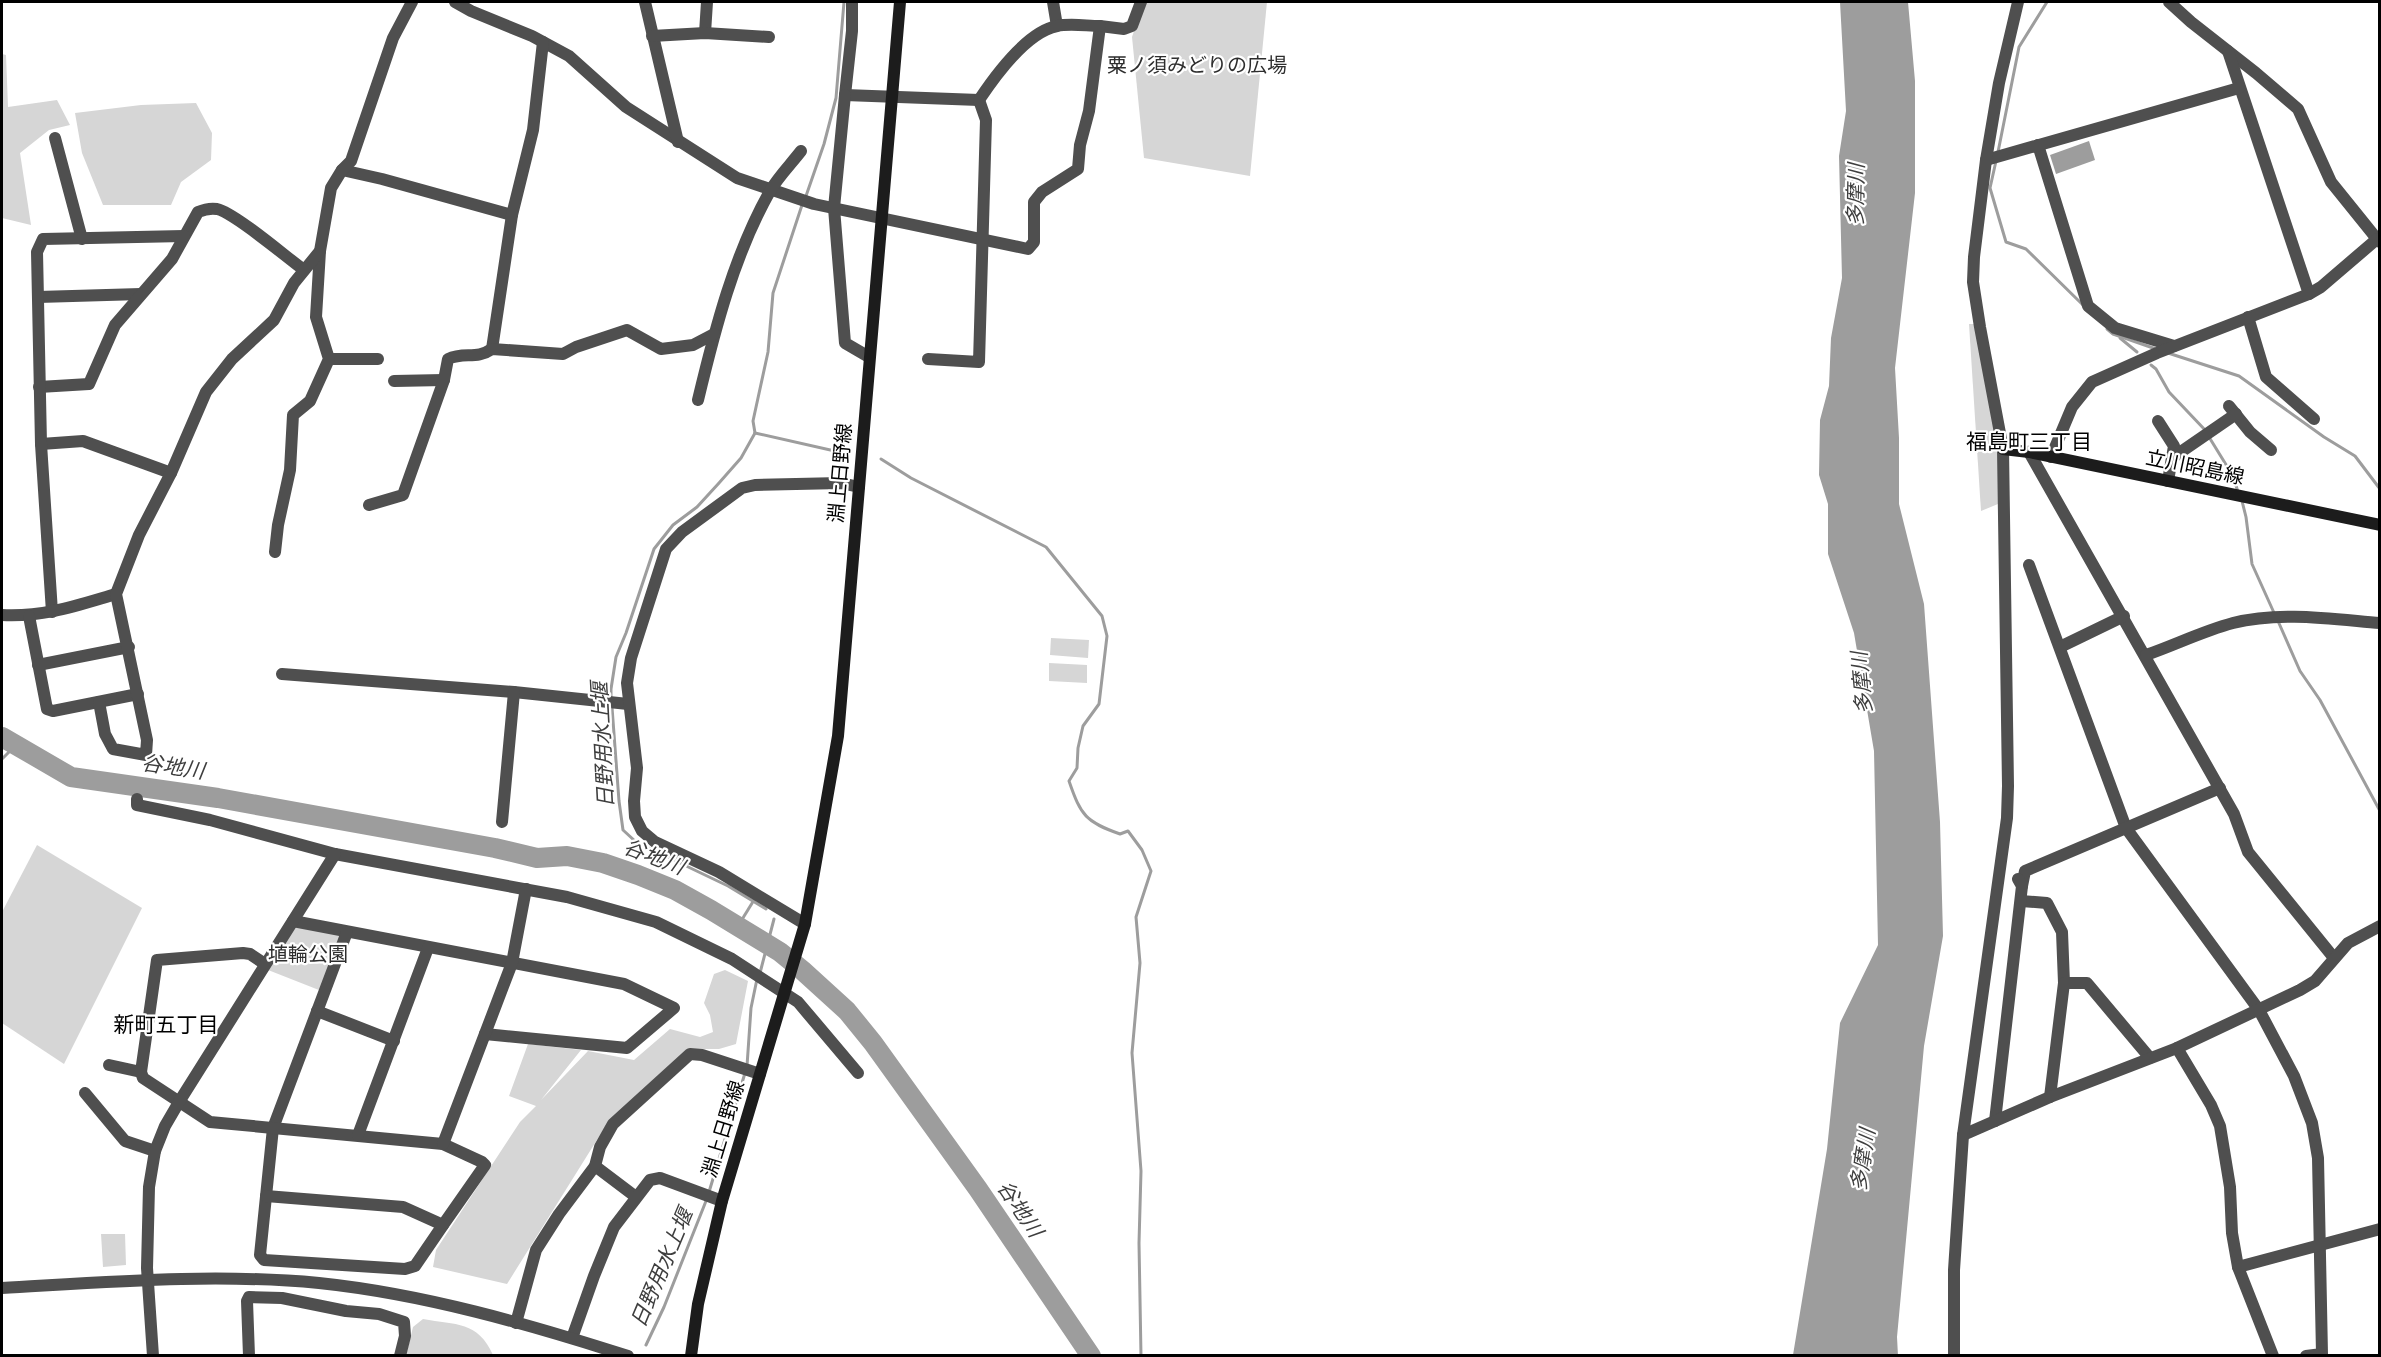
<svg xmlns="http://www.w3.org/2000/svg" width="2381" height="1357" viewBox="0 0 2381 1357" font-family="'Sofia Sans Condensed','Noto Sans JP',sans-serif">
  <rect width="100%" height="100%" fill="#fff"/>
  <!-- green -->
  <g fill="#d6d6d6">
    <path d="M 1144,2 L 1267,2 L 1250,176 L 1144,158 L 1132,37 Z"/>
    <path d="M 2,54 L 6,55 L 8,107 L 57,100 L 70,125 L 49,130 L 20,153 L 31,225 L 2,218 Z"/>
    <path d="M 196,103 L 212,133 L 211,160 L 181,182 L 171,205 L 103,205 L 82,153 L 75,113 L 141,105 Z"/>
    <path d="M 1969,324 L 1974,324 L 1998,445 L 1998,504 L 1981,511 Z"/>
    <path d="M 1051,638 L 1089,640 L 1088,658 L 1050,655 Z"/>
    <path d="M 1049,663 L 1087,665 L 1087,683 L 1049,681 Z"/>
    <path d="M 37,845 L 142,908 L 64,1064 L 2,1023 L 2,912 Z"/>
    <path d="M 293,921 L 347,932 L 324,992 L 263,968 Z"/>
    <path d="M 725,970 L 748,981 L 736,1044 L 719,1049 L 693,1049 L 605,1127 L 507,1284 L 433,1267 L 436,1250 L 520,1122 L 536,1106 L 509,1096 L 528,1044 L 581,1050 L 541,1100 L 588,1051 L 634,1060 L 670,1029 L 700,1037 L 713,1032 L 710,1015 L 704,1003 L 714,974 Z"/>
    <path d="M 101,1234 L 125,1234 L 126,1265 L 103,1267 Z"/>
    <path d="M 423,1319 C 456,1325 478,1321 493,1355 L 406,1356 L 413,1327 Z"/>
  </g>
  <!-- water -->
  <g fill="#9d9d9d">
    <path d="M 1840,2 L 1908,2 L 1915,81 L 1915,193 L 1895,368 L 1899,438 L 1899,504 L 1924,604 L 1940,822 L 1943,936 L 1924,1046 L 1897,1337 L 1898,1356 L 1793,1355 L 1827,1149 L 1840,1023 L 1878,945 L 1874,751 L 1854,633 L 1828,554 L 1828,504 L 1819,475 L 1820,420 L 1829,386 L 1831,338 L 1842,278 L 1839,156 L 1846,111 Z"/>
    <path d="M 2089,141 L 2095,160 L 2056,174 L 2050,155 Z"/>
  </g>
  <g fill="none" stroke-linecap="round" stroke-linejoin="round">
    <!-- stream -->
    <g stroke="#9d9d9d" stroke-width="3">
      <path d="M 1998,152 L 2019,47 L 2047,2"/>
      <path d="M 1996,161 L 1990,188 L 2006,242 L 2026,249 L 2083,305"/>
      <path d="M 806,196 L 824,144 L 836,98 L 844,2"/>
      <path d="M 2107,329 L 2113,334 L 2156,349"/>
      <path d="M 2120,338 L 2137,352"/>
      <path d="M 2168,353 L 2239,376 L 2324,437 L 2355,456 L 2380,489"/>
      <path d="M 2151,365 L 2156,369 L 2169,392 L 2206,431"/>
      <path d="M 755,433 L 753,421 L 768,352 L 773,293 L 803,202"/>
      <path d="M 755,433 L 848,454"/>
      <path d="M 2209,437 L 2233,476 L 2238,492"/>
      <path d="M 881,459 L 911,478 L 1046,547 L 1102,616 L 1107,636 L 1099,704 L 1083,726 L 1078,748 L 1077,768 L 1069,781 C 1081,816 1086,822 1120,834 L 1128,831 L 1142,850 L 1151,871 L 1136,917 L 1140,963 L 1132,1053 L 1141,1171 L 1139,1243 L 1141,1356"/>
      <path d="M 2242,501 L 2246,517 L 2252,564 L 2275,615"/>
      <path d="M 2278,621 L 2300,671 L 2320,700 L 2380,811"/>
      <path d="M 611,700 L 611,689 L 616,657 L 626,633 L 654,549 L 673,525 L 697,507 L 719,483 L 741,458 L 755,433"/>
      <path d="M 612,707 L 619,801 L 623,830 L 636,842 L 728,886 L 766,909"/>
      <path d="M 2,759 L 16,745"/>
      <path d="M 738,926 L 754,900"/>
      <path d="M 760,973 L 774,919"/>
      <path d="M 747,1066 L 751,1008 L 757,979"/>
      <path d="M 709,1192 L 745,1073"/>
      <path d="M 646,1345 L 664,1307 L 706,1201"/>
    </g>
    <!-- river -->
    <path stroke="#9d9d9d" stroke-width="20" d="M 2,737 L 71,777 L 218,798 L 495,848 L 537,858 L 567,856 L 603,863 L 638,875 L 675,890 L 711,910 L 780,952 L 802,970 L 847,1011 L 873,1043 L 978,1189 L 1091,1356"/>
    <!-- minor -->
    <g stroke="#4f4f4f" stroke-width="12">
      <path d="M 455,2 L 471,11 L 532,36 L 569,56 L 626,107 L 737,178 L 814,204 L 1028,249 L 1034,242 L 1034,202 L 1042,192 L 1078,169 L 1080,145 L 1089,111 L 1100,26 L 1124,29 L 1132,26 L 1141,2"/>
      <path d="M 645,2 L 678,142"/>
      <path d="M 852,2 L 852,31 L 845,95 L 979,100"/>
      <path d="M 1053,2 L 1057,26"/>
      <path d="M 2169,2 L 2191,22 L 2256,73 L 2298,109 L 2331,182 L 2377,239"/>
      <path d="M 705,33 L 707,2"/>
      <path d="M 652,36 L 705,33 L 769,37"/>
      <path d="M 2228,51 L 2309,294"/>
      <path d="M 845,95 L 834,208 L 845,343 L 869,357"/>
      <path d="M 979,100 C 995,76 1027,32 1057,26 C 1070,23 1087,26 1100,26"/>
      <path d="M 55,138 L 82,239"/>
      <path d="M 2038,145 L 2088,306 L 2115,328 L 2174,346"/>
      <path d="M 1986,160 L 2239,88"/>
      <path d="M 342,170 L 382,179 L 512,215"/>
      <path d="M 38,297 L 141,294"/>
      <path d="M 2248,317 L 2266,377 L 2314,419"/>
      <path d="M 492,349 L 512,215 L 533,130 L 543,42"/>
      <path d="M 329,359 L 378,359"/>
      <path d="M 928,359 L 979,362 L 986,120 L 979,100"/>
      <path d="M 394,381 L 444,380"/>
      <path d="M 39,387 L 89,384 L 115,325 L 172,259 L 198,212 C 205,209 210,208 217,209 C 235,213 286,257 304,270"/>
      <path d="M 698,400 C 715,329 734,255 770,191 C 778,177 791,164 801,151"/>
      <path d="M 2229,406 L 2250,432 L 2271,450"/>
      <path d="M 2158,421 L 2174,446 L 2168,481"/>
      <path d="M 41,444 L 83,441 L 171,473"/>
      <path d="M 2029,452 L 2234,814 L 2248,852 L 2334,958"/>
      <path d="M 2051,457 L 2072,407 L 2092,382 L 2157,353 L 2309,294 L 2321,287 L 2377,239 L 2380,242"/>
      <path d="M 2172,458 L 2236,414"/>
      <path d="M 369,505 L 403,495 L 444,380 L 448,359 C 464,351 476,360 492,349 L 563,354 L 576,347 L 627,330 L 661,349 L 693,345 L 714,334"/>
      <path d="M 275,552 L 278,525 L 290,470 L 293,415 L 310,401 L 329,359 L 316,317 L 320,251"/>
      <path d="M 2029,565 L 2126,828 L 2259,1010 L 2294,1076 L 2312,1123 L 2318,1158 L 2322,1354 L 2306,1356"/>
      <path d="M 52,612 L 41,444 L 37,252 L 43,239 L 184,236"/>
      <path d="M 2,615 C 45,617 75,606 116,594"/>
      <path d="M 29,616 L 47,709 L 53,711 L 138,694"/>
      <path d="M 2060,647 L 2124,616"/>
      <path d="M 2146,655 C 2175,645 2203,631 2233,623 C 2280,611 2332,619 2380,623"/>
      <path d="M 38,665 L 129,647"/>
      <path d="M 282,674 L 514,692 L 628,704"/>
      <path d="M 99,702 L 105,734 L 113,749 L 146,755 L 147,740 L 116,594 L 139,535 L 171,473 L 206,392 L 232,359 L 274,320 L 294,283 L 320,251 L 331,188 L 342,170 L 351,161 L 393,38 L 412,2"/>
      <path d="M 137,799 L 137,805 L 210,820 L 335,854 L 567,897 L 656,922 L 732,959 L 798,1002 L 858,1073"/>
      <path d="M 502,822 L 514,692"/>
      <path d="M 2022,886 L 2025,871 L 2220,788"/>
      <path d="M 2021,901 L 2047,903 L 2062,932 L 2064,983"/>
      <path d="M 293,921 L 624,984 L 674,1008 L 627,1048 L 485,1034"/>
      <path d="M 805,924 L 719,872 L 655,842 L 642,831 L 635,817 L 634,801 L 637,768 L 627,683 L 631,658 L 666,549 L 682,532 L 742,488 L 755,485 L 841,483 L 859,487"/>
      <path d="M 347,932 L 273,1128 L 260,1255 L 264,1260 L 405,1269 L 415,1266 L 443,1225"/>
      <path d="M 265,964 L 250,954 L 243,953 L 157,960 L 141,1072 L 143,1078 L 210,1122 L 443,1144 L 482,1162 L 485,1165 L 443,1225 L 403,1207 L 266,1196"/>
      <path d="M 317,1011 L 394,1041"/>
      <path d="M 2177,1048 L 2211,1105 L 2220,1126 L 2230,1187 L 2232,1233 L 2238,1267 L 2273,1356"/>
      <path d="M 109,1065 L 141,1072"/>
      <path d="M 85,1093 L 125,1141 L 155,1151"/>
      <path d="M 2050,1097 L 2064,983 L 2087,983 L 2150,1058"/>
      <path d="M 1995,1121 L 2022,886 L 2018,879"/>
      <path d="M 358,1135 L 428,948"/>
      <path d="M 1963,1135 L 2050,1097 L 2177,1048 L 2300,990 L 2315,981 L 2348,943 L 2380,926"/>
      <path d="M 443,1144 L 512,963 L 526,889"/>
      <path d="M 595,1166 L 636,1197"/>
      <path d="M 2238,1267 L 2380,1229"/>
      <path d="M 516,1323 L 536,1250 L 559,1214 L 595,1166 L 600,1147 L 613,1124 L 690,1054 L 702,1055 L 760,1074"/>
      <path d="M 572,1338 L 594,1276 L 614,1227 L 650,1180 L 660,1178 L 722,1201"/>
      <path d="M 153,1356 L 147,1268 L 149,1187 L 155,1151 L 165,1126 L 179,1102 L 335,854"/>
      <path d="M 249,1356 L 247,1301 L 249,1297 L 282,1298 L 346,1311 L 379,1314 L 404,1322 L 405,1336 L 400,1356"/>
      <path d="M 1954,1356 L 1954,1270 L 1963,1135 L 2007,818 L 2008,786 L 2003,449 L 1980,327 L 1973,282 L 1974,257 L 1986,160 L 1999,83 L 2018,2"/>
    </g>
    <!-- tertiary -->
    <path stroke="#4f4f4f" stroke-width="12" d="M 2,1288 C 107,1282 214,1273 319,1283 C 424,1294 528,1324 628,1356"/>
    <!-- secondary -->
    <g stroke="#1c1c1c" stroke-width="12">
      <path d="M 2003,449 L 2029,452 L 2380,525"/>
      <path d="M 691,1356 L 698,1304 L 722,1201 L 805,924 L 838,736 L 900,2"/>
    </g>
  </g>
  <g text-anchor="middle" stroke-width="4.5" stroke-linejoin="round" paint-order="stroke">
    <!-- park labels -->
    <g font-size="20" fill="#2d2d2d" stroke="#fff">
      <text x="1197" y="72">粟ノ須みどりの広場</text>
      <text x="308" y="961">埴輪公園</text>
    </g>
    <!-- street labels -->
    <g font-size="20" fill="#000" stroke="#fff">
      <text transform="translate(2195 467) rotate(12)" y="7">立川昭島線</text>
      <text transform="translate(840 473) rotate(-85)" y="7">淵上日野線</text>
      <text transform="translate(723 1129) rotate(-73)" y="7">淵上日野線</text>
    </g>
    <!-- water labels -->
    <g font-size="21" font-style="italic" fill="#3e3e3e" stroke="#fff">
      <text transform="translate(1856 195) rotate(-89)" y="7">多摩川</text>
      <text transform="translate(1862 683) rotate(-95)" y="7">多摩川</text>
      <text transform="translate(603 745) rotate(-93)" y="7">日野用水上堰</text>
      <text transform="translate(173 767) rotate(8)" y="7">谷地川</text>
      <text transform="translate(654 857) rotate(21)" y="7">谷地川</text>
      <text transform="translate(1863 1160) rotate(-81)" y="7">多摩川</text>
      <text transform="translate(1020 1209) rotate(56)" y="7">谷地川</text>
      <text transform="translate(662 1268) rotate(-67)" y="7">日野用水上堰</text>
    </g>
    <!-- neighbourhood labels -->
    <g font-size="21" fill="#000" stroke="#fff">
      <text x="2029" y="449">福島町三丁目</text>
      <text x="166" y="1032">新町五丁目</text>
    </g>
  </g>
  <!-- border -->
  <rect width="2381" height="1357" fill="none" stroke="#000000" stroke-width="6"/>
</svg>
